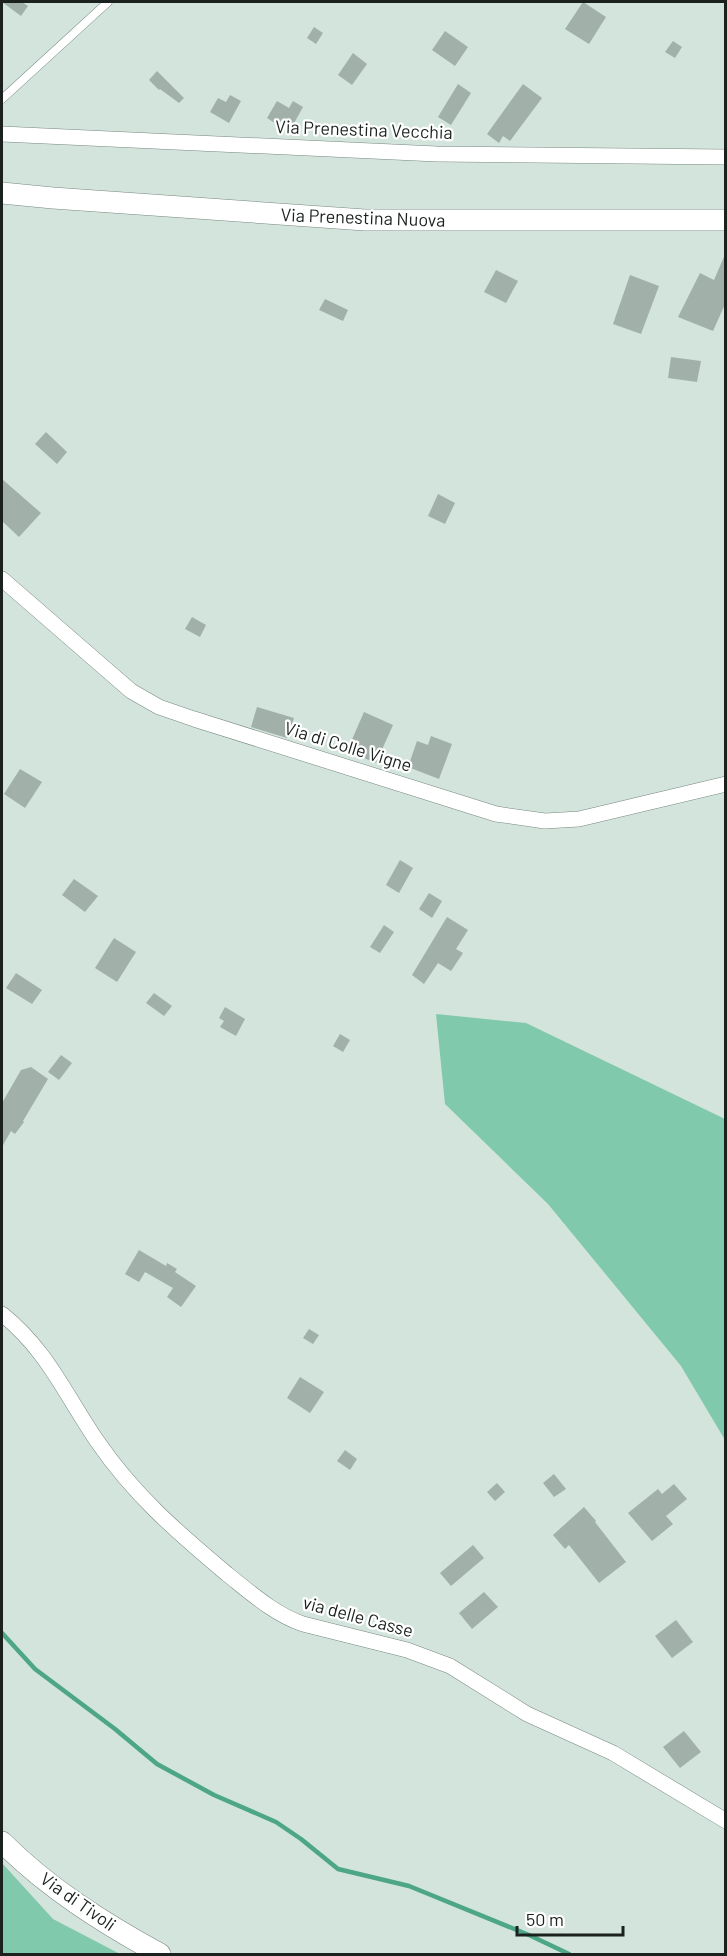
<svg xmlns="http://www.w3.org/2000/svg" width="727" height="1956" viewBox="0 0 727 1956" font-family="Barlow,sans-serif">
  <rect width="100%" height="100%" fill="#d2e4dc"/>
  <!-- green -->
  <g fill="#81c9ad">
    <path d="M 436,1014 L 526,1023 L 725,1119 L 725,1440 L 681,1366 L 548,1204 L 445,1104 Z"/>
    <path d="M 2,1863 L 53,1919 L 120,1954 L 2,1954 Z"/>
  </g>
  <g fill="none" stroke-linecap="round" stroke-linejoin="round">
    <!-- stream -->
    <path stroke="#4da687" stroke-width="4.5" d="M 2,1633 L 35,1669 L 115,1729 L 157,1764 L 214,1795 L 276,1822 L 301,1839 L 338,1869 L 409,1886 L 529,1935 L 569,1954"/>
  </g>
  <!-- building -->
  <g fill="#a1b1aa">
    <path d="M 2,2 L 22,2 L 28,6 L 21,16 Z"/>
    <path d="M 583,2 L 606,17 L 589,44 L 565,29 Z"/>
    <path d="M 314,27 L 323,33 L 316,44 L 307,38 Z"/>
    <path d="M 445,31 L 468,47 L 455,66 L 432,50 Z"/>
    <path d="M 673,41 L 682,47 L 675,58 L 665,52 Z"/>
    <path d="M 353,53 L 367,64 L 352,85 L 338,75 Z"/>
    <path d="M 157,71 L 184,98 L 179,103 L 160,89 L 159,90 L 149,80 Z"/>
    <path d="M 458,84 L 471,93 L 451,125 L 438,117 Z"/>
    <path d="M 523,84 L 542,98 L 510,141 L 503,136 L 499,143 L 487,134 Z"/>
    <path d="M 230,95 L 241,101 L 229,123 L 210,112 L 218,98 L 226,102 Z"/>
    <path d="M 277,101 L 289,108 L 293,101 L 303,107 L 293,125 L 282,119 L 278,125 L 267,118 Z"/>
    <path d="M 726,252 L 726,302 L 713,331 L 678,317 L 700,273 L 714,280 Z"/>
    <path d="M 496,270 L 518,281 L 506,303 L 484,292 Z"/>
    <path d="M 630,275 L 659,286 L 641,334 L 613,324 Z"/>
    <path d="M 325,299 L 348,310 L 343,321 L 319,310 Z"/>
    <path d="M 671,357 L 701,361 L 697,382 L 668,378 Z"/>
    <path d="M 46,432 L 67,452 L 57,464 L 35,444 Z"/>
    <path d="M 2,479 L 41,513 L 19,537 L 2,521 Z"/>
    <path d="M 438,494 L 455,503 L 445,524 L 428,516 Z"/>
    <path d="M 192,617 L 206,625 L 200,637 L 185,629 Z"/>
    <path d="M 257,707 L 294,718 L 287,738 L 251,727 Z"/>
    <path d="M 364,712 L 393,725 L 376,763 L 347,751 Z"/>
    <path d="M 431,736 L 452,744 L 439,779 L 408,767 L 417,741 L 428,745 Z"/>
    <path d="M 20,769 L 42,782 L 25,808 L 4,794 Z"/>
    <path d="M 400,860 L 413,868 L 399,893 L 386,885 Z"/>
    <path d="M 74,879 L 98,896 L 85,912 L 62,895 Z"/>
    <path d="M 429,893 L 442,901 L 432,918 L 419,909 Z"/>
    <path d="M 447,917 L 468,930 L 456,949 L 463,953 L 451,971 L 438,963 L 424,984 L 412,975 Z"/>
    <path d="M 384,925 L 394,932 L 380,953 L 370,947 Z"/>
    <path d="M 114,938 L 136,952 L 117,982 L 95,968 Z"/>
    <path d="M 16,973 L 42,990 L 32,1004 L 6,988 Z"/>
    <path d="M 154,993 L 172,1006 L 164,1016 L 146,1003 Z"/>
    <path d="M 225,1007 L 245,1019 L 236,1036 L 220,1027 L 224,1021 L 219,1018 Z"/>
    <path d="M 340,1034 L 350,1040 L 343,1052 L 333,1046 Z"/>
    <path d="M 61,1055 L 72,1063 L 59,1080 L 48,1072 Z"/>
    <path d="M 31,1067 L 48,1079 L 23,1121 L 24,1122 L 15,1134 L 11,1131 L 2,1147 L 2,1103 L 21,1070 Z"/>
    <path d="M 139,1250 L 166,1266 L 167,1263 L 177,1269 L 175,1272 L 196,1286 L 181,1307 L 167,1297 L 173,1288 L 145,1272 L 139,1282 L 125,1274 Z"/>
    <path d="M 309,1329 L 319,1335 L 313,1344 L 303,1338 Z"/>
    <path d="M 300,1377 L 324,1392 L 310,1413 L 287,1398 Z"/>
    <path d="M 345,1450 L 357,1459 L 350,1470 L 337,1461 Z"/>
    <path d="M 554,1474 L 566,1489 L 554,1497 L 543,1483 Z"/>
    <path d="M 497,1483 L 505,1492 L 495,1501 L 487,1492 Z"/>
    <path d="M 674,1484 L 687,1499 L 666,1516 L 673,1524 L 652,1541 L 628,1513 L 658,1489 L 662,1494 Z"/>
    <path d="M 584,1507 L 596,1521 L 595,1522 L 626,1562 L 599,1583 L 569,1545 L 565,1549 L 553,1535 Z"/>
    <path d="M 473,1545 L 484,1558 L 451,1586 L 440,1573 Z"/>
    <path d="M 484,1592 L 498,1607 L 472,1629 L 459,1613 Z"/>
    <path d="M 676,1620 L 693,1642 L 672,1658 L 655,1636 Z"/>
    <path d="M 684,1731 L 701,1752 L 680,1768 L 663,1747 Z"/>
  </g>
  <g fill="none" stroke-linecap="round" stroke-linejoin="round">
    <defs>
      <path id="service" d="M 2,99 L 108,2"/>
      <g id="minor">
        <path d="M 2,134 L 437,154 L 726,157"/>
        <path d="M 2,579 L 131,691 L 159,707 L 194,719 L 496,814 L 545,821 L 579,819 L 726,784"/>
        <path d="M 2,1314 C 47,1350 65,1394 97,1441 C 134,1495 177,1532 227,1574 C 251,1593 274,1614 303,1624 L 407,1650 L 450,1666 L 527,1714 L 613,1753 L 726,1821"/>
      </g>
      <g id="secondary">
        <path d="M 2,193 L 53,198 L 365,220 L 726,220"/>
        <path d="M 2,1842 C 48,1888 103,1923 160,1954"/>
      </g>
    </defs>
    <!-- service casing -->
    <use href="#service" stroke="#788881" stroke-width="9"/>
    <!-- minor casing -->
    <use href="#minor" stroke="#788881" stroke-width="16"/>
    <!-- secondary casing -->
    <use href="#secondary" stroke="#788881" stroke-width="22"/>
    <!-- service -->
    <use href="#service" stroke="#fff" stroke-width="8"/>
    <!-- minor -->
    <use href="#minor" stroke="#fff" stroke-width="15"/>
    <!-- secondary -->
    <use href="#secondary" stroke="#fff" stroke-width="21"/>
  </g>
  <g text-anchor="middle" stroke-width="4.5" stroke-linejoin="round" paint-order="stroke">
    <!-- street labels -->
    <g font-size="18" fill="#1a211e" stroke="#fff">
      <text transform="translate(364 130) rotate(2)" y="6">Via Prenestina Vecchia</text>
      <text transform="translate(363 218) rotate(2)" y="6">Via Prenestina Nuova</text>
      <text transform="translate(348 747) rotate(17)" y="6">Via di Colle Vigne</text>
      <text transform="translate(358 1617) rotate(15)" y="6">via delle Casse</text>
      <text transform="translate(78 1902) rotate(35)" y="6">Via di Tivoli</text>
    </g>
  </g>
  <!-- border -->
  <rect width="727" height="1956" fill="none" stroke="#1a211e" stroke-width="6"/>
  <!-- scale -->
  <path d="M517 1926v9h106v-9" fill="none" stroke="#1a211e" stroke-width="3"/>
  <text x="526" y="1926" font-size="18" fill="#1a211e" stroke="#ffffff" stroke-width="4.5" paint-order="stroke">50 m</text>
</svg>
